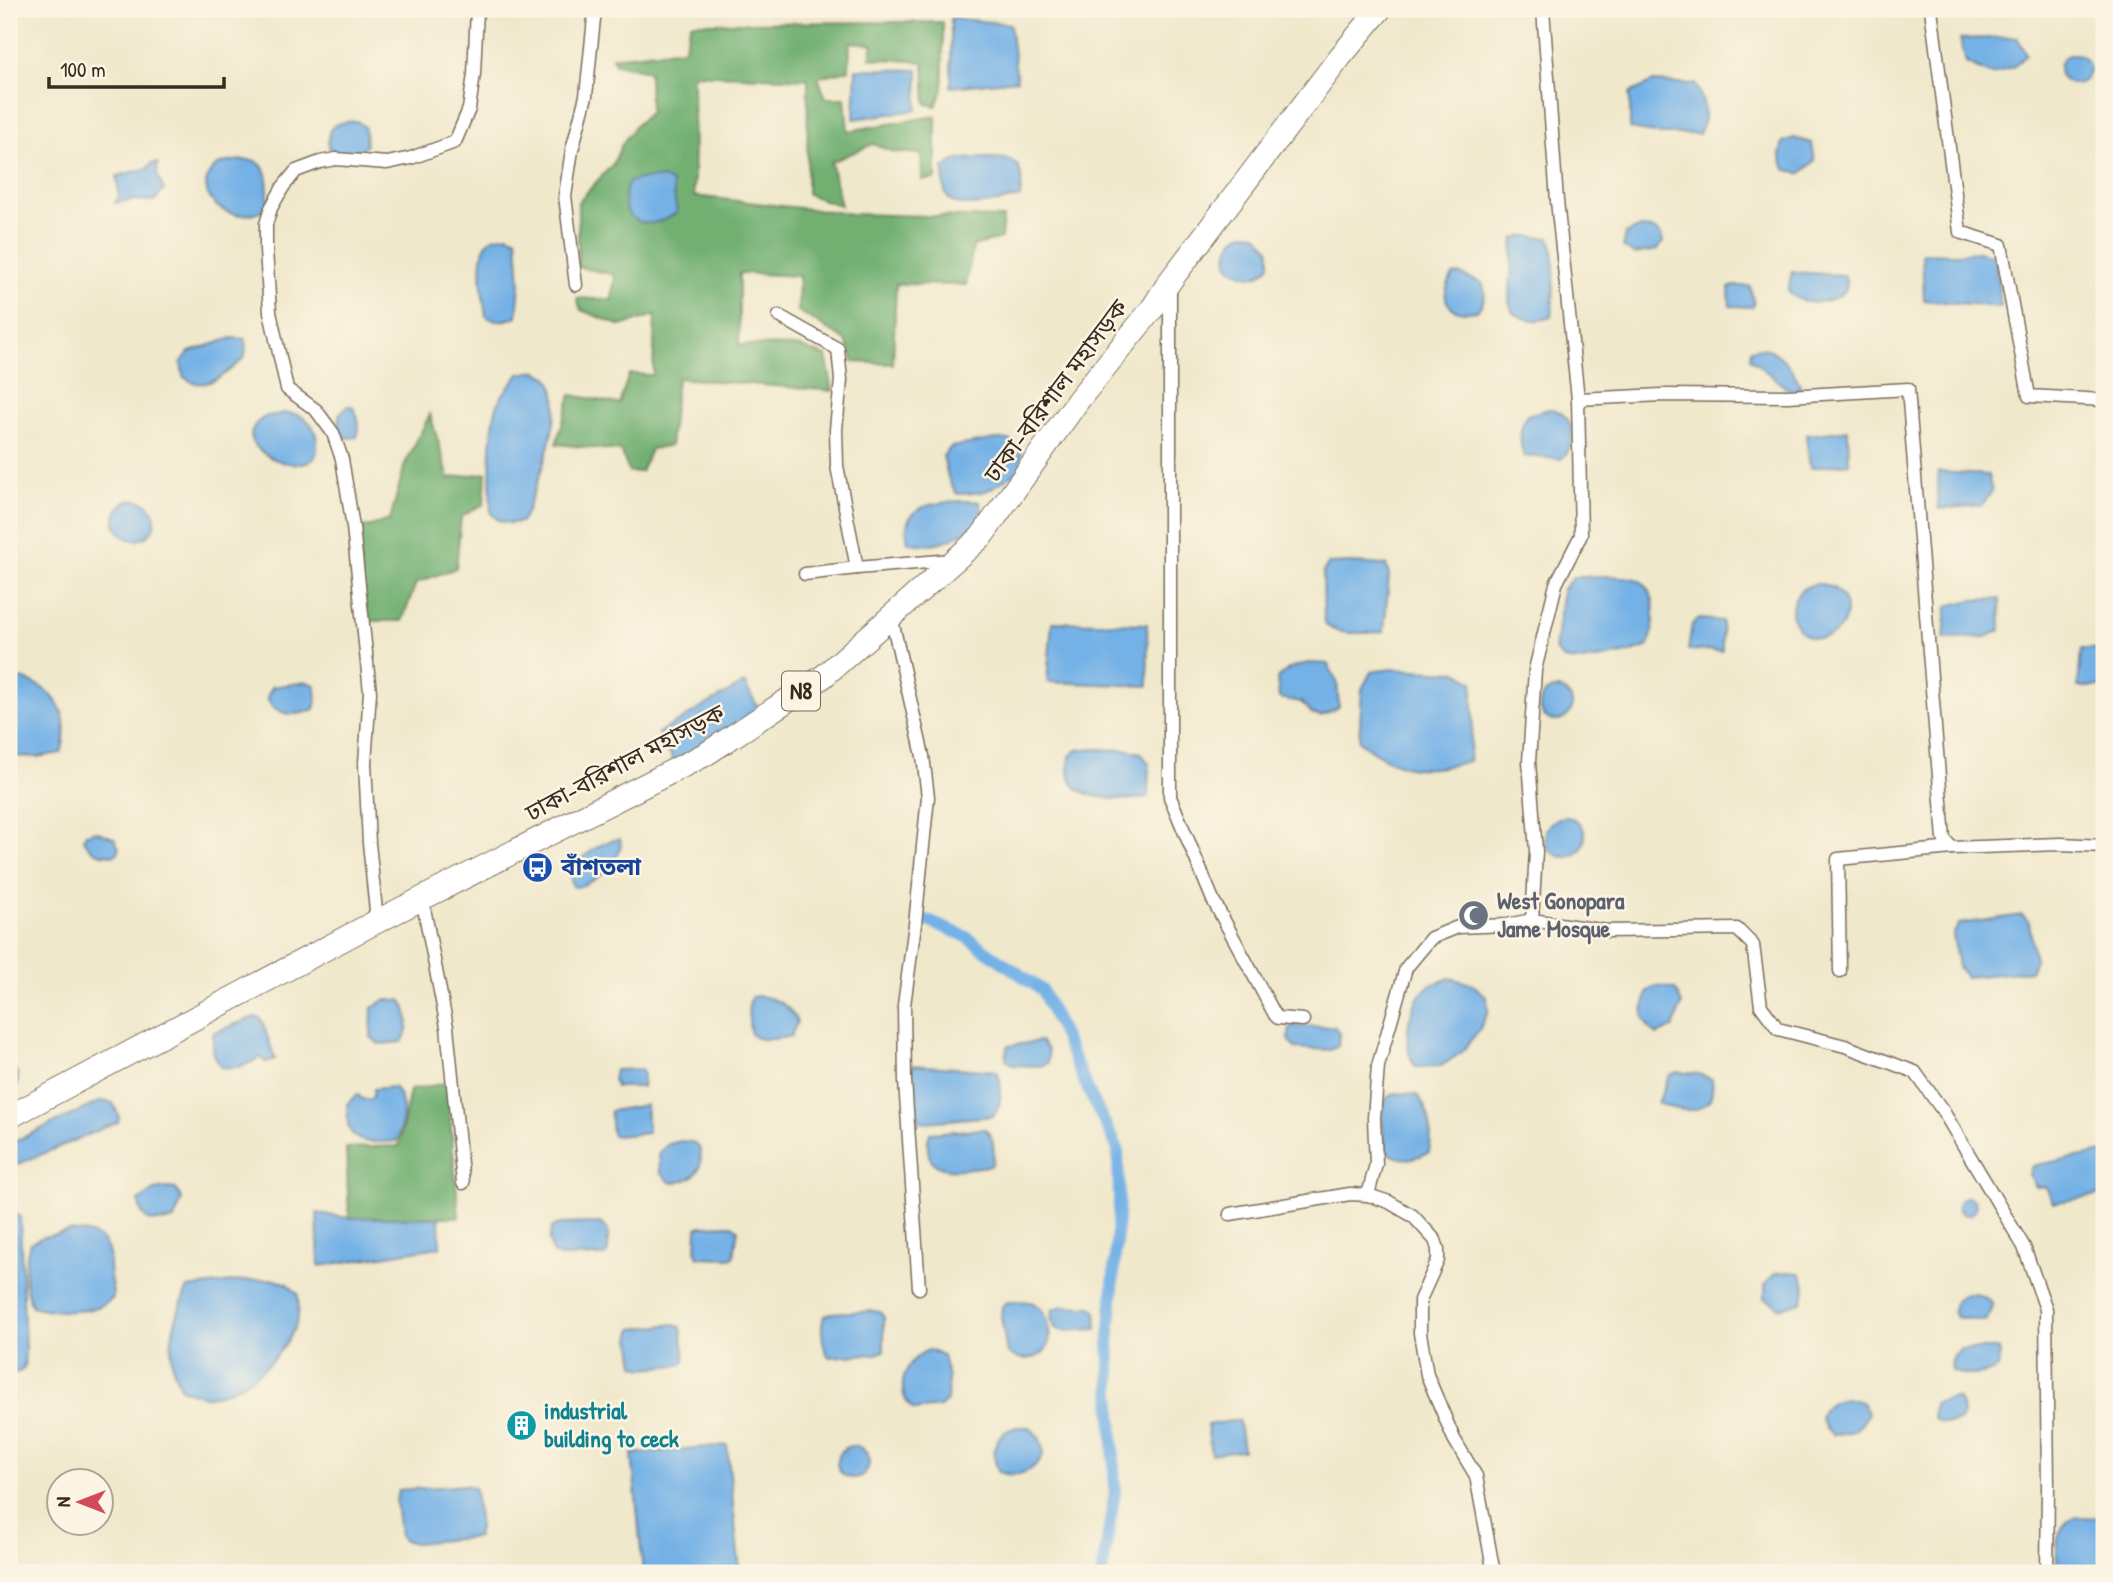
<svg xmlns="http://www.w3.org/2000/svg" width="2113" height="1582" viewBox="0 0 2113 1582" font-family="'Patrick Hand','Noto Sans Bengali',sans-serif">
  <rect width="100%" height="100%" fill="#fcf5e5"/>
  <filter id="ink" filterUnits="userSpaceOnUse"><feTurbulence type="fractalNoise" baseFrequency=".0143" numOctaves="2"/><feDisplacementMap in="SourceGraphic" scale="14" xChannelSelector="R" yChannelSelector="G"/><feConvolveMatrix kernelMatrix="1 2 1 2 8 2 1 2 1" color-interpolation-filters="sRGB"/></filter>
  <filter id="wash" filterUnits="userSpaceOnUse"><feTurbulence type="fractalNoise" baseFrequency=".00686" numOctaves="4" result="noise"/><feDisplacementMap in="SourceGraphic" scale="28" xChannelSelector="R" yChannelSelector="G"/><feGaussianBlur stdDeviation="1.57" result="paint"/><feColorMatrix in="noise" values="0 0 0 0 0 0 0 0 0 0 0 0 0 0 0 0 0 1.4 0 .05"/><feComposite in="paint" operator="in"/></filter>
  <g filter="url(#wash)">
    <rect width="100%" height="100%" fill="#f0e8cb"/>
    <!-- forest -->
    <g fill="#72b072" stroke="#566d48" stroke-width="2">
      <path d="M 943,22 L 943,89 L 936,106 L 926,104 L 924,62 L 870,58 L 873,44 L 850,42 L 849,70 L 818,77 L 826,98 L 845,98 L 848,131 L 936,116 L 936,179 L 922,180 L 921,154 L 894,152 L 873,144 L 831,162 L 841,206 L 807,194 L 808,79 L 693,74 L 694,196 L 853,214 L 1003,218 L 1001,238 L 973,246 L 966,285 L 896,284 L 893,364 L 854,362 L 846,341 L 798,311 L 799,276 L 739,273 L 739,345 L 797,346 L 826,356 L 833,391 L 677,378 L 670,446 L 651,449 L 641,472 L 629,472 L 621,451 L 556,444 L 571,395 L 619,404 L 629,374 L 653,375 L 655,315 L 621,326 L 581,310 L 577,298 L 612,300 L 615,275 L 578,267 L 578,202 L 613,164 L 622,144 L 635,126 L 650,112 L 649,71 L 615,64 L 612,57 L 684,49 L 691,23 Z"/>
      <path d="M 430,414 L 449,478 L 486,473 L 484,504 L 461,517 L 456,568 L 416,583 L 402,621 L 366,621 L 357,530 L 390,520 L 405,464 Z"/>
      <path d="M 447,1083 L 459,1217 L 349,1218 L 346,1148 L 399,1146 L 410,1090 Z"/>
    </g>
    <!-- water -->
    <g fill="#73b1e6" stroke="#576e82" stroke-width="2">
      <path d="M 951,18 L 1010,24 L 1017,80 L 951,87 Z"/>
      <path d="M 2017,37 L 2026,54 L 2015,66 L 1991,75 L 1966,63 L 1960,39 Z"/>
      <circle cx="2074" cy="69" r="15"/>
      <path d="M 856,69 L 918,70 L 917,110 L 854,119 Z"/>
      <path d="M 1653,82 L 1695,84 C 1705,102 1708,115 1699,134 L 1661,134 L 1630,129 L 1630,93 Z"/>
      <path d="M 357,121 L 365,128 L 366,146 C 355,155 341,158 329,148 C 325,124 337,122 357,121 Z"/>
      <path d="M 1794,138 L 1812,143 L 1815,161 L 1800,174 L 1785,169 L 1780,155 L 1783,142 Z"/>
      <path d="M 977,158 C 1012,158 1026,156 1020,197 C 1006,201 961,211 950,200 C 942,193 944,178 944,168 L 955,160 Z"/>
      <path d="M 253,160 C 272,166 267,192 268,208 C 219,233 186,182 220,164 C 230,160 243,160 253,160 Z"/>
      <path d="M 152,163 L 158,163 L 157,174 L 164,190 L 154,201 L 132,200 L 115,203 L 119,196 L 117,176 L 148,168 Z"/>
      <path d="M 663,178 L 672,183 L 677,212 C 650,235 611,220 629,182 L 639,179 Z"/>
      <path d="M 1639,228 L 1654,229 L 1661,235 L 1663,242 L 1658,250 L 1634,254 L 1623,247 L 1625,234 Z"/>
      <path d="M 1243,233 L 1257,234 L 1270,250 L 1270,265 C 1257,281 1247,278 1230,268 C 1224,254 1229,240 1243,233 Z"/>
      <path d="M 507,235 L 517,239 L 520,284 L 517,316 C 506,321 496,323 486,316 C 483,299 475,250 491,239 C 495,236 502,236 507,235 Z"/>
      <path d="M 1525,236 L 1550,238 C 1557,255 1554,298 1551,317 C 1537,323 1526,320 1513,313 L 1509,301 L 1514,239 Z"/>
      <path d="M 9,238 C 19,247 15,261 14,274 L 9,275 Z"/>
      <path d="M 1979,252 L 1995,256 L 2001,307 L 1924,300 L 1922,253 L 1955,254 Z"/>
      <path d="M 1792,272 L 1843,275 L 1847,283 L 1845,291 C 1830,304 1802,309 1788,290 Z"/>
      <path d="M 1459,274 L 1482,283 C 1487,293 1484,303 1477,311 C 1449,316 1437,300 1453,275 Z"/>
      <path d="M 1734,286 L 1750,286 L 1754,305 L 1752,307 L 1730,306 L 1729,288 Z"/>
      <path d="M 232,338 L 246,339 L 245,357 C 228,372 205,396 183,376 L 181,363 L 189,352 Z"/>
      <path d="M 1751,349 C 1756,349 1763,348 1768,349 C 1783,355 1795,373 1801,387 L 1793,391 L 1786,388 L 1750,358 Z"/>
      <path d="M 536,371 L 549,378 C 551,382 554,388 555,393 C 560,424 537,484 526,513 L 521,522 C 507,524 500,524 491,513 C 490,485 489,432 497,406 C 502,393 511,384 519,374 Z"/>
      <path d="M 348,406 L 352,406 C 358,414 361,427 357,437 L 346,438 L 340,430 L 339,414 Z"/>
      <path d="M 1549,409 C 1575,411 1579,445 1561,459 L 1524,456 C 1519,441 1519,429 1527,415 Z"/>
      <path d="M 284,413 C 305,413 318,425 317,447 C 317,452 316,458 311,461 C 286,474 226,442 263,418 C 268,415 278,415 284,413 Z"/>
      <path d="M 1848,430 L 1849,463 L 1810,468 L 1806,435 Z"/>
      <path d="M 996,439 L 1010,440 L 1022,451 L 1021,469 C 993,486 994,494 957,494 L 949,481 L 943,456 L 951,447 Z"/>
      <path d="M 1938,472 L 1988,475 L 1992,491 L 1982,505 L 1939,509 L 1937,491 Z"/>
      <circle cx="135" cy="520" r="20"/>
      <path d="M 967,501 L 980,502 L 983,516 C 965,536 934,550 908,542 C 898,502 941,502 967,501 Z"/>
      <path d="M 1351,563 L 1386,565 L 1389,575 L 1384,632 C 1365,632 1337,638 1324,623 L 1323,572 L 1328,564 Z"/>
      <path d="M 1604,576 C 1615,577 1629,576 1638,580 C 1660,590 1656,631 1647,647 C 1631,653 1577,666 1562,658 C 1560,656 1556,651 1555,649 L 1563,589 L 1573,577 Z"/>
      <circle cx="1819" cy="611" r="27"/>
      <path d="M 2000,599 L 2001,630 L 1986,637 L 1944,639 L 1947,606 L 1972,600 Z"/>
      <path d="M 1700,619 L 1722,621 L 1722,651 L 1688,650 L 1692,624 Z"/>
      <path d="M 1052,622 L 1147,624 L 1148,686 L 1047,682 Z"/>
      <path d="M 2081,649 L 2104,649 L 2104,687 L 2078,687 Z"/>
      <path d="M 1308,663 L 1328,664 L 1337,682 L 1339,707 L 1321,716 L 1311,713 L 1301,702 L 1279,698 L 1277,678 L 1290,668 Z"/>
      <path d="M 1389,669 L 1458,672 L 1473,682 L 1473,723 L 1469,761 C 1423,774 1398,772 1359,741 L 1362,689 L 1371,672 Z"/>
      <path d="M 9,677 C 52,682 74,711 61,753 L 37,757 L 9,756 Z"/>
      <path d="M 307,682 L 315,685 L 317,697 L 314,709 C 297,717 274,717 267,697 L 272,687 Z"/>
      <path d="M 744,683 L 761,713 L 675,763 L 658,733 Z"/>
      <circle cx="1556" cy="705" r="16"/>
      <path d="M 1090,749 L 1128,750 L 1141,753 L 1149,764 L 1148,796 C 1133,803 1082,799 1073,784 C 1068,776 1069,765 1070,756 L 1077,750 Z"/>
      <circle cx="1565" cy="837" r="20"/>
      <path d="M 95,831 L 114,838 L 119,848 L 117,854 C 102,857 91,853 83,839 L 86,834 Z"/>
      <path d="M 620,839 C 626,858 593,886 575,887 L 572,885 L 570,872 C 581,858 601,840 620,839 Z"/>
      <path d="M 2022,915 L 2029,922 L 2035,960 L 2030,971 L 1966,977 L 1958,967 L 1953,935 L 1959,924 Z"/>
      <path d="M 1450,978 L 1472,984 L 1487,997 L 1488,1012 L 1479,1030 L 1462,1052 L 1441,1066 L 1416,1067 C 1400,1048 1408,1001 1429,986 C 1434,983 1443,981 1450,978 Z"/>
      <path d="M 1656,986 L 1675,989 L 1682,1004 L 1673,1028 L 1656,1035 C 1639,1019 1642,1013 1647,992 Z"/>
      <path d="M 759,996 C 776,998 790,1005 797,1022 L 791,1036 C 782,1038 760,1043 752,1035 C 749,1031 749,1024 749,1019 C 748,1011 748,1004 752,997 Z"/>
      <path d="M 385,1000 L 401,1000 C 410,1011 410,1030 402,1042 L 379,1044 L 371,1037 L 372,1008 Z"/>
      <path d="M 254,1017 L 260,1018 L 263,1023 L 275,1059 L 265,1062 L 261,1057 C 246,1066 237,1069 220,1067 L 213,1051 L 213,1033 Z"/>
      <path d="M 1293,1026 L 1335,1027 L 1339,1033 L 1338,1046 L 1330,1050 L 1295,1048 L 1288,1040 L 1290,1029 Z"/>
      <path d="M 1040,1041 L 1048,1050 L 1048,1063 L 1040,1066 L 1013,1065 L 1006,1059 L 1007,1046 Z"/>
      <path d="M 9,1063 L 18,1074 L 17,1086 L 9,1094 Z"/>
      <path d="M 913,1065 L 997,1071 C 1002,1083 1003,1105 993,1116 L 925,1122 L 912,1120 L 909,1067 Z"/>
      <path d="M 640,1069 L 643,1073 L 642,1087 L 616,1087 L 613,1080 L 615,1070 Z"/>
      <path d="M 1677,1072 L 1699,1074 L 1712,1079 C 1717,1116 1683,1114 1658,1103 L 1669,1076 Z"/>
      <path d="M 394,1087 C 408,1104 403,1121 397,1141 C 382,1142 355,1147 349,1128 C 347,1121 348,1112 347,1104 L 357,1094 L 362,1099 L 372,1099 L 374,1089 Z"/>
      <path d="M 1398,1093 L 1417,1095 C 1431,1112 1433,1132 1429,1152 C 1413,1160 1403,1162 1386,1152 C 1385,1140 1378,1107 1387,1098 C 1390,1095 1394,1095 1398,1093 Z"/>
      <path d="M 101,1101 L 113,1103 L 119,1117 L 118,1122 L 9,1168 L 9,1144 Z"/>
      <path d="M 646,1105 L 648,1133 L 616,1136 L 612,1134 L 610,1111 Z"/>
      <path d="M 985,1129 C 995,1139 994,1149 993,1162 L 990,1166 C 971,1167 936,1178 929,1155 C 927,1147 927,1140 930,1133 Z"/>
      <path d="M 681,1141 L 692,1142 L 699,1147 C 705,1171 695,1181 671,1183 L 660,1172 L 659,1152 L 669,1144 Z"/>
      <path d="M 2104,1152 L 2104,1194 L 2053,1203 L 2046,1187 L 2036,1187 L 2029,1174 L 2031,1167 L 2036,1165 Z"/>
      <path d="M 166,1188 L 176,1189 L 182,1199 L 174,1220 C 155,1223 141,1225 139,1201 L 154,1190 Z"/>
      <circle cx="1967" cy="1206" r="9"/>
      <path d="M 9,1213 L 20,1216 L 25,1351 L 24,1368 L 19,1372 L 9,1373 Z"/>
      <path d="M 317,1213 L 349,1218 L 439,1218 L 440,1247 L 319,1266 Z"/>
      <path d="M 600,1223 L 608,1230 L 608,1252 L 604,1256 L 560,1257 L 552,1253 L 549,1239 L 552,1227 L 560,1224 Z"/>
      <path d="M 732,1225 L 738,1229 L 734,1257 L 727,1258 L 698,1257 L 696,1252 L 697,1228 L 701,1226 Z"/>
      <path d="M 70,1231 C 87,1232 105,1234 109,1254 C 110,1255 109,1265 109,1265 C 109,1277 113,1287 113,1298 C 92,1316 59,1312 33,1307 C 22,1288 24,1263 30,1243 L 43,1237 Z"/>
      <path d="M 1786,1272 L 1800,1273 C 1806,1284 1807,1291 1801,1302 L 1781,1308 L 1765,1298 L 1765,1285 L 1775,1273 Z"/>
      <path d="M 271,1279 L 286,1283 L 298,1294 C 298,1301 299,1309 298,1316 C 292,1350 242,1395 207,1396 C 198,1396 190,1392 181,1388 C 162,1357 174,1318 188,1288 L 240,1281 Z"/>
      <path d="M 1975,1293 L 1988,1299 L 1993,1305 L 1991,1313 L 1985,1321 L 1956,1317 L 1953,1311 L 1955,1301 L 1965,1294 Z"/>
      <path d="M 1016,1301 C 1021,1302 1028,1301 1033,1303 C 1045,1307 1051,1331 1049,1342 C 1043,1362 1021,1362 1007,1353 L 1001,1317 L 1002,1307 L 1005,1303 Z"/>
      <path d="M 1063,1306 L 1092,1307 L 1096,1312 L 1097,1329 L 1063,1331 L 1055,1328 L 1051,1318 L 1053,1309 Z"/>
      <path d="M 873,1311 L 880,1312 L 884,1317 L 884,1351 L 876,1354 L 829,1357 C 822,1347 820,1327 824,1316 L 831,1313 Z"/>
      <path d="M 675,1324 L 681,1327 L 685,1361 L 680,1365 L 643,1368 L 635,1365 L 631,1337 L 632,1329 Z"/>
      <path d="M 1961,1349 L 1998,1349 L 2000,1353 L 1998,1368 C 1987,1376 1965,1377 1952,1371 C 1950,1360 1953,1356 1961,1349 Z"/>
      <path d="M 929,1350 L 943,1355 L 948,1379 L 947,1401 L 940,1407 L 914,1410 C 892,1392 905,1358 929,1350 Z"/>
      <path d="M 1845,1398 L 1862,1402 L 1868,1413 C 1861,1429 1851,1434 1834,1435 L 1826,1429 L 1820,1417 C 1824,1404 1832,1400 1845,1398 Z"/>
      <path d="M 1952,1398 L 1959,1399 C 1962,1406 1965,1412 1961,1420 C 1950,1424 1943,1426 1933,1418 L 1934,1403 Z"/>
      <path d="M 1237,1420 L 1239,1422 L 1243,1450 L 1211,1454 L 1207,1425 Z"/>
      <path d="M 1017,1427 L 1030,1427 L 1040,1439 L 1044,1453 C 1035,1471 1019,1479 999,1472 C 989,1452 994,1433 1017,1427 Z"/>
      <path d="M 727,1445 L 740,1573 L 643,1573 L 632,1454 Z"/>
      <circle cx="853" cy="1462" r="16"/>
      <path d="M 466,1485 L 475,1489 L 479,1528 L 477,1537 L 415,1543 L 403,1540 L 400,1536 L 396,1501 L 398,1490 Z"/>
      <path d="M 2076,1517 L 2104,1518 L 2104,1573 L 2059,1573 C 2055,1553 2054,1525 2076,1517 Z"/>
    </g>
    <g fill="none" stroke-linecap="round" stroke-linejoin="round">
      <!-- canal -->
      <path stroke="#73b1e6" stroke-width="12" d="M 923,919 L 965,936 L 1042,990 L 1092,1098 L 1118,1149 L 1119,1201 L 1109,1342 L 1115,1491 L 1102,1573"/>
    </g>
  </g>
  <g filter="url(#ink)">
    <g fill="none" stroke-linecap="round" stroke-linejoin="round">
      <defs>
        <g id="street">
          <path d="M 1931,9 L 1960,232 L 2001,245 L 2029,396 L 2104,400"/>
          <path d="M 576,285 L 565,196 L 572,150 L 586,96 L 595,9"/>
          <path d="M 1170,288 L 1170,797 L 1213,900 L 1275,1015 L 1278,1018 L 1303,1020"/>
          <path d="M 779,316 L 838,349 L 841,380 L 836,429 L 837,466 L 857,568 L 952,560"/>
          <path d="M 1578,399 L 1662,395 L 1788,396 L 1908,389 L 1944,839 L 1952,848 L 2061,844 L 2104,846"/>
          <path d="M 805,574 L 857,568"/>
          <path d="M 891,616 L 923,756 L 928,797 L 915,924 L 904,1005 L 905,1081 L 919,1288"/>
          <path d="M 422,898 L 447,1027 L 463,1183"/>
          <path d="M 1532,920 L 1536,851 L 1529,762 L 1535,670 L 1556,584 L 1581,535 L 1578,399 L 1557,201 L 1543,9"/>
          <path d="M 371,922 L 376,911 L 369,843 L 365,763 L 370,692 L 353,527 L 342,459 L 333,433 L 316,410 L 287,389 L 270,312 L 266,250 L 266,224 L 271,208 L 283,187 L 296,171 L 320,162 L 336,159 L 387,163 L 411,158 L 455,142 L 469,109 L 474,74 L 477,9"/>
          <path d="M 1840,971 L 1838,859 L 1952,848"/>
          <path d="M 1368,1195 L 1376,1164 L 1374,1118 L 1378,1066 L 1406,968 L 1431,938 L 1458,927 L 1507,925 L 1532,920 L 1607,931 L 1737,929 L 1753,945 L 1761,1006 L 1778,1029 L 1845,1046 L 1915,1072 L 1943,1111 L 2024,1247 L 2046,1309 L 2048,1487 L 2047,1573"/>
          <path d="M 1230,1214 L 1350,1194 L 1368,1195 L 1389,1202 L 1413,1216 L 1435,1240 L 1438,1249 L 1438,1260 L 1420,1300 L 1420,1333 L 1427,1375 L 1454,1439 L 1476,1476 L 1494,1573"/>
        </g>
        <path id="highway" d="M 9,1117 L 370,925 L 706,754 L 824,676 L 981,537 L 1079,399 L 1152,309 L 1170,281 L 1340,57 L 1380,9"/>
      </defs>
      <!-- street casing -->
      <use href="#street" stroke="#7a6c5b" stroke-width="15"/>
      <!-- highway casing -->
      <use href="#highway" stroke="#7a6c5b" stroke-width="25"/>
      <!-- street -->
      <use href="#street" stroke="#fff" stroke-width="12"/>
      <!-- highway -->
      <use href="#highway" stroke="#fff" stroke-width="23"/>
    </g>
  </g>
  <!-- icons -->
  <defs>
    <symbol id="bus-disc" viewBox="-11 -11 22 22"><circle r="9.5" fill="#1a4fb4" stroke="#fcf5e5"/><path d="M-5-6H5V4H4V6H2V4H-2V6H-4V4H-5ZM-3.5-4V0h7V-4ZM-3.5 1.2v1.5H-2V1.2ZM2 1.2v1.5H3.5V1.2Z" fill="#fff"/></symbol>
    <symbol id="mosque-disc" viewBox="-11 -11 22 22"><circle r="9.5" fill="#6b7280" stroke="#fcf5e5"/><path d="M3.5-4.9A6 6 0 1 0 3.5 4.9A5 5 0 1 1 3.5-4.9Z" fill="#fff"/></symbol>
    <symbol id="building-disc" viewBox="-11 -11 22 22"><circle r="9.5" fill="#0f9aa8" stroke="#fcf5e5"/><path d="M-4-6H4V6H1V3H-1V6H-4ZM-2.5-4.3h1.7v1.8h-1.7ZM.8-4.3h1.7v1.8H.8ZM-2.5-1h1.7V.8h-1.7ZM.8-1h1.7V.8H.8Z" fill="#fff"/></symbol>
  </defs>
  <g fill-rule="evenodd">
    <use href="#bus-disc" x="520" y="850" width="35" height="35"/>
    <use href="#mosque-disc" x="1456" y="898" width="35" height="35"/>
    <use href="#building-disc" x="504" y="1408" width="35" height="35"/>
  </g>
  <g text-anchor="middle" stroke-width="5" stroke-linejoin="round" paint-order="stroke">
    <!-- shield labels -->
    <rect fill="#fcf5e5" stroke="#75675a" stroke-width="2" x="782" y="671.5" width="38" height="39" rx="5"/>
    <g font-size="23" font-weight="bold" fill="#3b2a1e">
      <text x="801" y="699">N8</text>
    </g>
    <!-- street labels -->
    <g font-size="24" fill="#3b2a1e" stroke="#fcf5e5">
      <text transform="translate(1056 391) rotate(-53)" y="8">ঢাকা-বরিশাল মহাসড়ক</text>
      <text transform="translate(625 763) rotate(-28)" y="8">ঢাকা-বরিশাল মহাসড়ক</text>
    </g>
    <!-- transit labels -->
    <g font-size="24" font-weight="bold" fill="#164399" stroke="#fcf5e5" text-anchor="start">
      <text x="561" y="875">বাঁশতলা</text>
    </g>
    <!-- worship labels -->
    <g font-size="24" font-weight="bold" fill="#5b616d" stroke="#fcf5e5" text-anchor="start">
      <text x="1497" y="909">West Gonopara<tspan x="1497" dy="28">Jame Mosque</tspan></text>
    </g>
    <!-- culture labels -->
    <g font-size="24" font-weight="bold" fill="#0d838f" stroke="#fcf5e5" text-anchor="start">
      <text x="544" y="1419">industrial<tspan x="544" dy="28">building to ceck</tspan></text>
    </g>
  </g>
  <!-- margin -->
  <rect width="2113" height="1582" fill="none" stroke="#fcf5e5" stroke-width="35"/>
  <!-- north arrow -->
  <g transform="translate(80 1502) rotate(270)"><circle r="33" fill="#fcf5e5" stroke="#afa495" stroke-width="2"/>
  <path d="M0-5L12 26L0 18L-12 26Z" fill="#d1495b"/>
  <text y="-10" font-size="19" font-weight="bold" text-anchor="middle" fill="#3b2a1e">N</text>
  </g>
  <!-- scale -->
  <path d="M49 77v10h175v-10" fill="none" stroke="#3b2a1e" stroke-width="3.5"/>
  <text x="60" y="77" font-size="21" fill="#3b2a1e" stroke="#fcf5e5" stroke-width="5" paint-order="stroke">100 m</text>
</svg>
